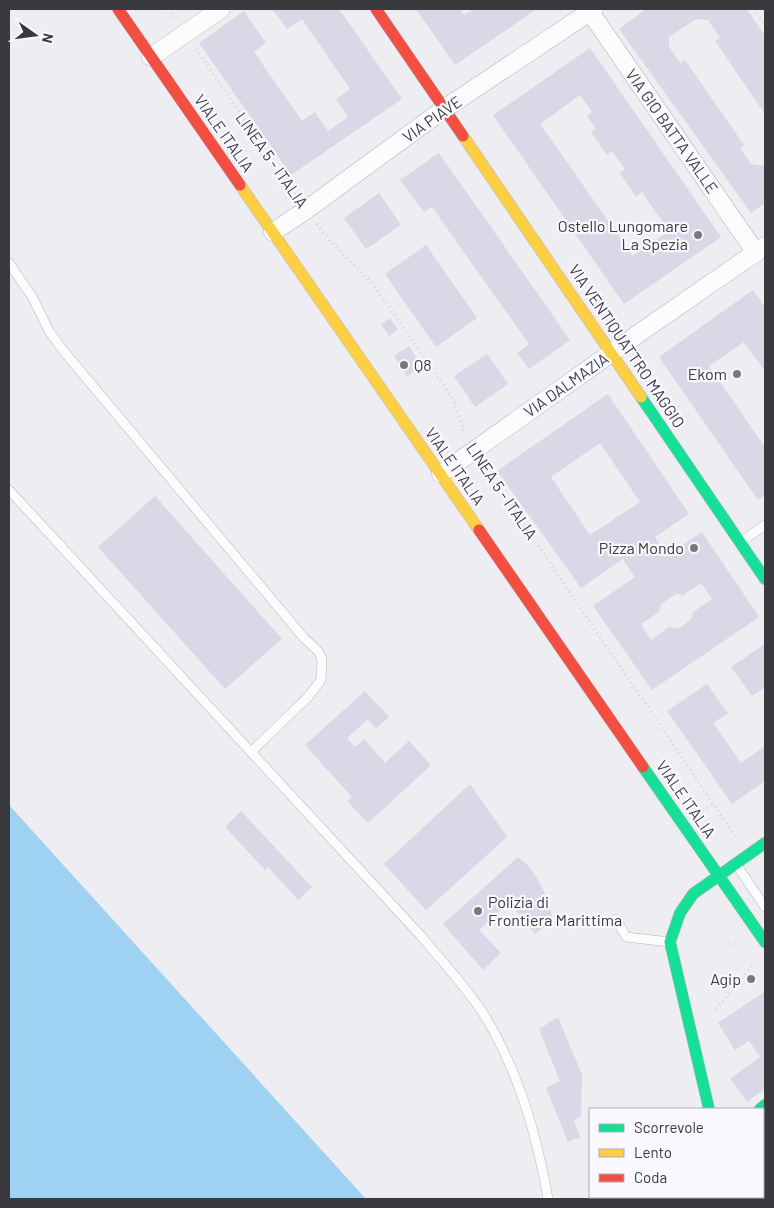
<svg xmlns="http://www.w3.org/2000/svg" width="774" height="1208" viewBox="0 0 774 1208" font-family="Barlow,sans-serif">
  <rect width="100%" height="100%" fill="#ededf2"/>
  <!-- water -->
  <path fill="#9fd1f3" d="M 9,805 L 366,1199 L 9,1199 Z"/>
  <!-- building -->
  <g fill="#dad7e7" fill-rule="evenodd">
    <path d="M 272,9 L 339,9 L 402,99 L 291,175 L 199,43 L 244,11 L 266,43 L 254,52 L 302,121 L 315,112 L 328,131 L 348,117 L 336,99 L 350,89 L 302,19 L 287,29 Z"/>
    <path d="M 416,9 L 460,9 L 464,15 L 473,9 L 537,9 L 455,65 Z"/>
    <path d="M 646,9 L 747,9 L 765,36 L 765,114 L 715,41 L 720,38 L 708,20 L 696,19 L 669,37 L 669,47 L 680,63 L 685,60 L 744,145 L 740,148 L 751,164 L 762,166 L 765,164 L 765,203 L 751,213 L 619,29 Z"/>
    <path d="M 590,48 L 721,237 L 624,304 L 493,115 ZM 580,95 L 592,112 L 587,116 L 596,129 L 591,132 L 607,155 L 612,151 L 625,169 L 620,173 L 636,197 L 642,192 L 669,231 L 633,256 L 540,124 Z"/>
    <path d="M 439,153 L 570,340 L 529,369 L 517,353 L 529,344 L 432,207 L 424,212 L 400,180 Z"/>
    <path d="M 379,193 L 401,225 L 366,249 L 344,218 Z"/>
    <path d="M 426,245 L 477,318 L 436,347 L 385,274 Z"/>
    <path d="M 753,290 L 765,307 L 765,371 L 744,342 L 709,366 L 765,447 L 765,495 L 758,500 L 659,357 Z"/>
    <path d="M 390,318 L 398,330 L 389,336 L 381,324 Z"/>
    <path d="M 409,346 L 422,366 L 407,376 L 394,356 Z"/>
    <path d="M 487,354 L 508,384 L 475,407 L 454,376 Z"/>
    <path d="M 608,394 L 689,514 L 655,537 L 667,555 L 702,532 L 759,617 L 652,690 L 593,606 L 635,577 L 623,559 L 581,588 L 497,471 ZM 600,443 L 640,502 L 590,535 L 551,477 ZM 701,583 L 712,599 L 693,612 L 692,619 L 678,629 L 669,627 L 651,640 L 641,624 L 659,612 L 661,604 L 676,594 L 683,595 Z"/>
    <path d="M 155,496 L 282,639 L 225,689 L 98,547 Z"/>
    <path d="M 765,644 L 765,687 L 752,696 L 731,667 Z"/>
    <path d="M 707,684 L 728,713 L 713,723 L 741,763 L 765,746 L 765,781 L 732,804 L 667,711 Z"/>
    <path d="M 365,691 L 389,717 L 376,728 L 368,719 L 347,738 L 355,747 L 364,739 L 385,763 L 409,741 L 431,765 L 368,823 L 347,801 L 352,797 L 305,745 Z"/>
    <path d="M 470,784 L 507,837 L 426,910 L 384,864 Z"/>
    <path d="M 241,811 L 312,887 L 298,900 L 268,867 L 265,870 L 225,827 Z"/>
    <path d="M 518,857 L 529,866 L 538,880 L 547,898 L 553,920 L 535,934 L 509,902 L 479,930 L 501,953 L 483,970 L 443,924 Z"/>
    <path d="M 764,992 L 765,995 L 765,1089 L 747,1102 L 730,1079 L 760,1057 L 749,1041 L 735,1050 L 718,1023 Z"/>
    <path d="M 558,1017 L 582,1075 L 581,1116 L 574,1120 L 580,1137 L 568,1142 L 546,1088 L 560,1081 L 539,1029 Z"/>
    <path d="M 765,1130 L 765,1199 L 760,1199 L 760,1197 L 763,1197 L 763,1131 Z"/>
  </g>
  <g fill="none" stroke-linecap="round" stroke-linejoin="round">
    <defs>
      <g id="lane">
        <path d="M 9,263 L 33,298 L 49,331 L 66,354 L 304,638 L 319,652 L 322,660 L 321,680 L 308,697 L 251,752"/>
        <path d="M 9,490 L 421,936 C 442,961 465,986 483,1013 C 518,1069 537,1135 548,1199"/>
        <path d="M 741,542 L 765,525"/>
        <path d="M 736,864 L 765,907"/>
        <path d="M 616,919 L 626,937 L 670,942"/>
      </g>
      <g id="street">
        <path d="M 588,9 L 756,253"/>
        <path d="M 151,57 L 221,9"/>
        <path d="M 273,232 L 306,210 L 444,109 L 594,9"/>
        <path d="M 441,474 L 638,334 L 765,246"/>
      </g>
      <g id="fast">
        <path d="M 641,397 L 765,579"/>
        <path d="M 643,767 L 765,942"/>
        <path d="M 709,1109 L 670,942 L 680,913 L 693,894 L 765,843"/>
        <path d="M 760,1109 L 765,1105"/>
      </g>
      <g id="slow">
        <path d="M 463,136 L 641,397"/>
        <path d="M 240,185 L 479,530"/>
        <path d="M 729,1197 L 729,1199"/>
      </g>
      <g id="jam">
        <path d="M 118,9 L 240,185"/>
        <path d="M 376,9 L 463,136"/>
        <path d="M 479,530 L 643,767"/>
      </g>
    </defs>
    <!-- lane casing -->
    <use href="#lane" stroke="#b5b4b9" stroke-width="10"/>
    <!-- street casing -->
    <use href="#street" stroke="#b5b4b9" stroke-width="19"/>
    <!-- fast casing -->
    <use href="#fast" stroke="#b5b4b9" stroke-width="12"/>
    <!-- slow casing -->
    <use href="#slow" stroke="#b5b4b9" stroke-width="12"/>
    <!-- jam casing -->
    <use href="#jam" stroke="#b5b4b9" stroke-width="12"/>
    <!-- path -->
    <g stroke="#d5d5d7" stroke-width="3" stroke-dasharray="1 4" stroke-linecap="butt">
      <path d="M 168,9 L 174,18"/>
      <path d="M 727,9 L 765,63"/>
      <path d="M 754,9 L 765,25"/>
      <path d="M 196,49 L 296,195"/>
      <path d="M 317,224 L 330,241 L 372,283 L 453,399 L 465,434"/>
      <path d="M 485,467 L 735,836"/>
      <path d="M 703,811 L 713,804"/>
      <path d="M 729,942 L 737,946"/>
      <path d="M 716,1009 L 753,965 L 752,963"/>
    </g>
    <!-- lane -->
    <use href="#lane" stroke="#fcfcfd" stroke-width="9"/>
    <!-- street -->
    <use href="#street" stroke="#fcfcfd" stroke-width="18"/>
    <!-- fast -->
    <use href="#fast" stroke="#16e098" stroke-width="11"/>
    <!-- slow -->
    <use href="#slow" stroke="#ffcf43" stroke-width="11"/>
    <!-- jam -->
    <use href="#jam" stroke="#f24e42" stroke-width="11"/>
  </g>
  <!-- markers -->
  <g fill="#79787c" stroke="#f9f8ff" stroke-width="2">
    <circle cx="698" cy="235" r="5"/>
    <circle cx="404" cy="365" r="5"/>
    <circle cx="737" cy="374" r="5"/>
    <circle cx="694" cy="548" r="5"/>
    <circle cx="478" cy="911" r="5"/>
    <circle cx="751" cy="979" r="5"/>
  </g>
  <g text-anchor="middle" stroke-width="4.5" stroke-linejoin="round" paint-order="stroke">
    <!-- street labels -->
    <g font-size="16" fill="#3a393d" stroke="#f9f8ff">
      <text transform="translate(432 119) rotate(-35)" y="6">VIA PIAVE</text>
      <text transform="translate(672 131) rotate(55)" y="6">VIA GIO BATTA VALLE</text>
      <text transform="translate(224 133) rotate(55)" y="6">VIALE ITALIA</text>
      <text transform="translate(272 160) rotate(55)" y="6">LINEA 5 - ITALIA</text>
      <text transform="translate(627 346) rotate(56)" y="6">VIA VENTIQUATTRO MAGGIO</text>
      <text transform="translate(566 385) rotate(-35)" y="6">VIA DALMAZIA</text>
      <text transform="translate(455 466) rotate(55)" y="6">VIALE ITALIA</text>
      <text transform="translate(502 491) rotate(56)" y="6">LINEA 5 - ITALIA</text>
      <text transform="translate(686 799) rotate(55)" y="6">VIALE ITALIA</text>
    </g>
    <!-- poi labels -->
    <g font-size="16" fill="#3a393d" stroke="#f9f8ff" text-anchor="end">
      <text x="688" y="232">Ostello Lungomare<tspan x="688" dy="18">La Spezia</tspan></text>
      <text x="414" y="371" text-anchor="start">Q8</text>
      <text x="727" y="380">Ekom</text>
      <text x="684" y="554">Pizza Mondo</text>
      <text x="488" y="908" text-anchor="start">Polizia di<tspan x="488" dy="18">Frontiera Marittima</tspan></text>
      <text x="741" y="985">Agip</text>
    </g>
  </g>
  <!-- border -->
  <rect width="774" height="1208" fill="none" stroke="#3a393d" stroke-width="20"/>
  <!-- legend -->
  <rect x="589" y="1108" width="175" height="90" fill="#f9f8ff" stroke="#adacb1"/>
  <rect x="599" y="1124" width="25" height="8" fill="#16e098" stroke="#adacb1"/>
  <text x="634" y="1133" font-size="15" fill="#3a393d">Scorrevole</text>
  <rect x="599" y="1149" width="25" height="8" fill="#ffcf43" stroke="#adacb1"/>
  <text x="634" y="1158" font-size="15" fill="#3a393d">Lento</text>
  <rect x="599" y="1174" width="25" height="8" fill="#f24e42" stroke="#adacb1"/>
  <text x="634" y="1183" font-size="15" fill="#3a393d">Coda</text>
  <!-- north arrow -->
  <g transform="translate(35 35) rotate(104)" stroke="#f9f8ff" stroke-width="4" paint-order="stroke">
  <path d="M0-4L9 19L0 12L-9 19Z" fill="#3a393d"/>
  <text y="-8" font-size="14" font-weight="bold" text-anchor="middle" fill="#3a393d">N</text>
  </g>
</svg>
